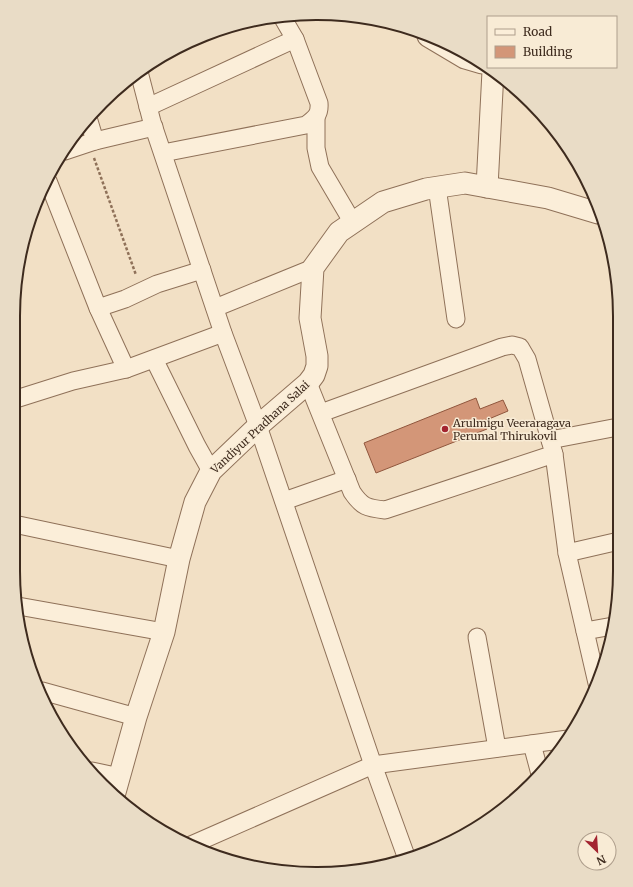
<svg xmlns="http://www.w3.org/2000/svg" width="633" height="887" viewBox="0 0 633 887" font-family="Merriweather,serif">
  <rect width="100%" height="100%" fill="#f2e0c5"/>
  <!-- building -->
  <path fill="#d39678" stroke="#90563d" d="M 476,398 L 480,409 L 503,400 L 508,411 L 484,421 L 487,429 L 376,473 L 364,443 Z"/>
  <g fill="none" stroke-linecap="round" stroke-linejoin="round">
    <defs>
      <g id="minor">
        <path d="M 139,72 L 152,122 L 223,333 L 258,426 L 373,765 L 406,856"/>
        <path d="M 148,107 L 295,39"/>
        <path d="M 316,118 L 316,148 L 320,167 L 353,223"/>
        <path d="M 89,121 L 95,141"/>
        <path d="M 65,151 L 95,141 L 154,127"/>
        <path d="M 163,153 L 306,125 C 316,118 320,114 319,103 L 295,39 L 281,15"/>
        <path d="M 48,181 L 98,308 L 126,369"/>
        <path d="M 437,187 L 456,319"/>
        <path d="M 98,308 L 125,299 L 157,284 L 202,270"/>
        <path d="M 215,308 L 313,268"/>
        <path d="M 154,359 L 197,446 L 211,471"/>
        <path d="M 308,383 L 352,492 C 362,507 367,508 385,510 L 554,454 L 527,359 L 520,347 L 512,345 L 502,347 L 321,413"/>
        <path d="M 16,399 L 73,381 L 126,369 L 223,333"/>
        <path d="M 550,440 L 618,427"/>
        <path d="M 554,454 L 567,553 L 597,683"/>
        <path d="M 284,501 L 347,479"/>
        <path d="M 14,524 L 179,559"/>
        <path d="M 567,553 L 619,541"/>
        <path d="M 18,606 L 164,632"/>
        <path d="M 585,631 L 613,626"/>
        <path d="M 477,637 L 497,748"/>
        <path d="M 42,691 L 136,717"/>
        <path d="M 532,744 L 540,774"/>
        <path d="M 92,771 L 120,777"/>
        <path d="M 191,845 L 373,765 L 568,739"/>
      </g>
      <g id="tertiary">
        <path d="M 428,36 L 465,58 L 482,63"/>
        <path d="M 487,187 L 493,71"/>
        <path d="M 114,796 L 136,717 L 164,632 L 179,559 L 195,502 L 211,471 L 258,426 L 308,383 L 314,375 L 317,366 L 317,356 L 310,318 L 313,268 L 339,232 L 383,202 L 426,189 L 465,183 L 548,198 L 598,213"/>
      </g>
    </defs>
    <!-- minor casing -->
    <use href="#minor" stroke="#8f7159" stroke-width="19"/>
    <!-- tertiary casing -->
    <use href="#tertiary" stroke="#8f7159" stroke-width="23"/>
    <!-- path -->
    <path stroke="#8f7159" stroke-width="2.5" stroke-dasharray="3 2" stroke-linecap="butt" d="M 94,158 L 136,275"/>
    <!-- minor -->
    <use href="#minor" stroke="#fbeed9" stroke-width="17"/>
    <!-- tertiary -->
    <use href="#tertiary" stroke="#fbeed9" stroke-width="21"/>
  </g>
  <!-- markers -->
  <circle fill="#a32430" stroke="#f8ebd5" stroke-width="1.5" cx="445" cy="429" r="4"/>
  <g text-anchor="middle" stroke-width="3" stroke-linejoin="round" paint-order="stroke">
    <!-- poi labels -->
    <g font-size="11" fill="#3e2b1e" stroke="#f8ebd5" text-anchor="start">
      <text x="453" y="427">Arulmigu Veeraragava<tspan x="453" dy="13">Perumal Thirukovil</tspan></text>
    </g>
    <!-- street labels -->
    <g font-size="11" fill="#3e2b1e" stroke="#f8ebd5">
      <text transform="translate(260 427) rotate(-43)" y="4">Vandiyur Pradhana Salai</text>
    </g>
  </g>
  <!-- crop -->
  <path d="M0 0H633V887H0ZM316 20H317A296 296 0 0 1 613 316V571A296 296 0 0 1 317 867H316A296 296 0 0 1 20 571V316A296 296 0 0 1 316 20Z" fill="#e9dcc6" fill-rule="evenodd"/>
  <path fill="none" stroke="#3e2b1e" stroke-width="2" d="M316 20H317A296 296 0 0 1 613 316V571A296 296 0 0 1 317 867H316A296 296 0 0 1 20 571V316A296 296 0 0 1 316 20Z"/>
  <!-- legend -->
  <rect x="487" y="16" width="130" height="52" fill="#f8ebd5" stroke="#ae9e8c"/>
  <rect x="495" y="29" width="20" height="6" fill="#fbeed9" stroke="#ae9e8c"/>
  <text x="523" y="36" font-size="12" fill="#3e2b1e">Road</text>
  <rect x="495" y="46" width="20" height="12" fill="#d39678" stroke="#ae9e8c"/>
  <text x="523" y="56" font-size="12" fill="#3e2b1e">Building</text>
  <!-- north arrow -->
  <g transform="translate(597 851) rotate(155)"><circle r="19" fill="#f8ebd5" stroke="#ae9e8c"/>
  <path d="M0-3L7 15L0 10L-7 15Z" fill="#a32430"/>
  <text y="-6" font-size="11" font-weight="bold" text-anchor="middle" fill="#3e2b1e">N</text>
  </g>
</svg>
